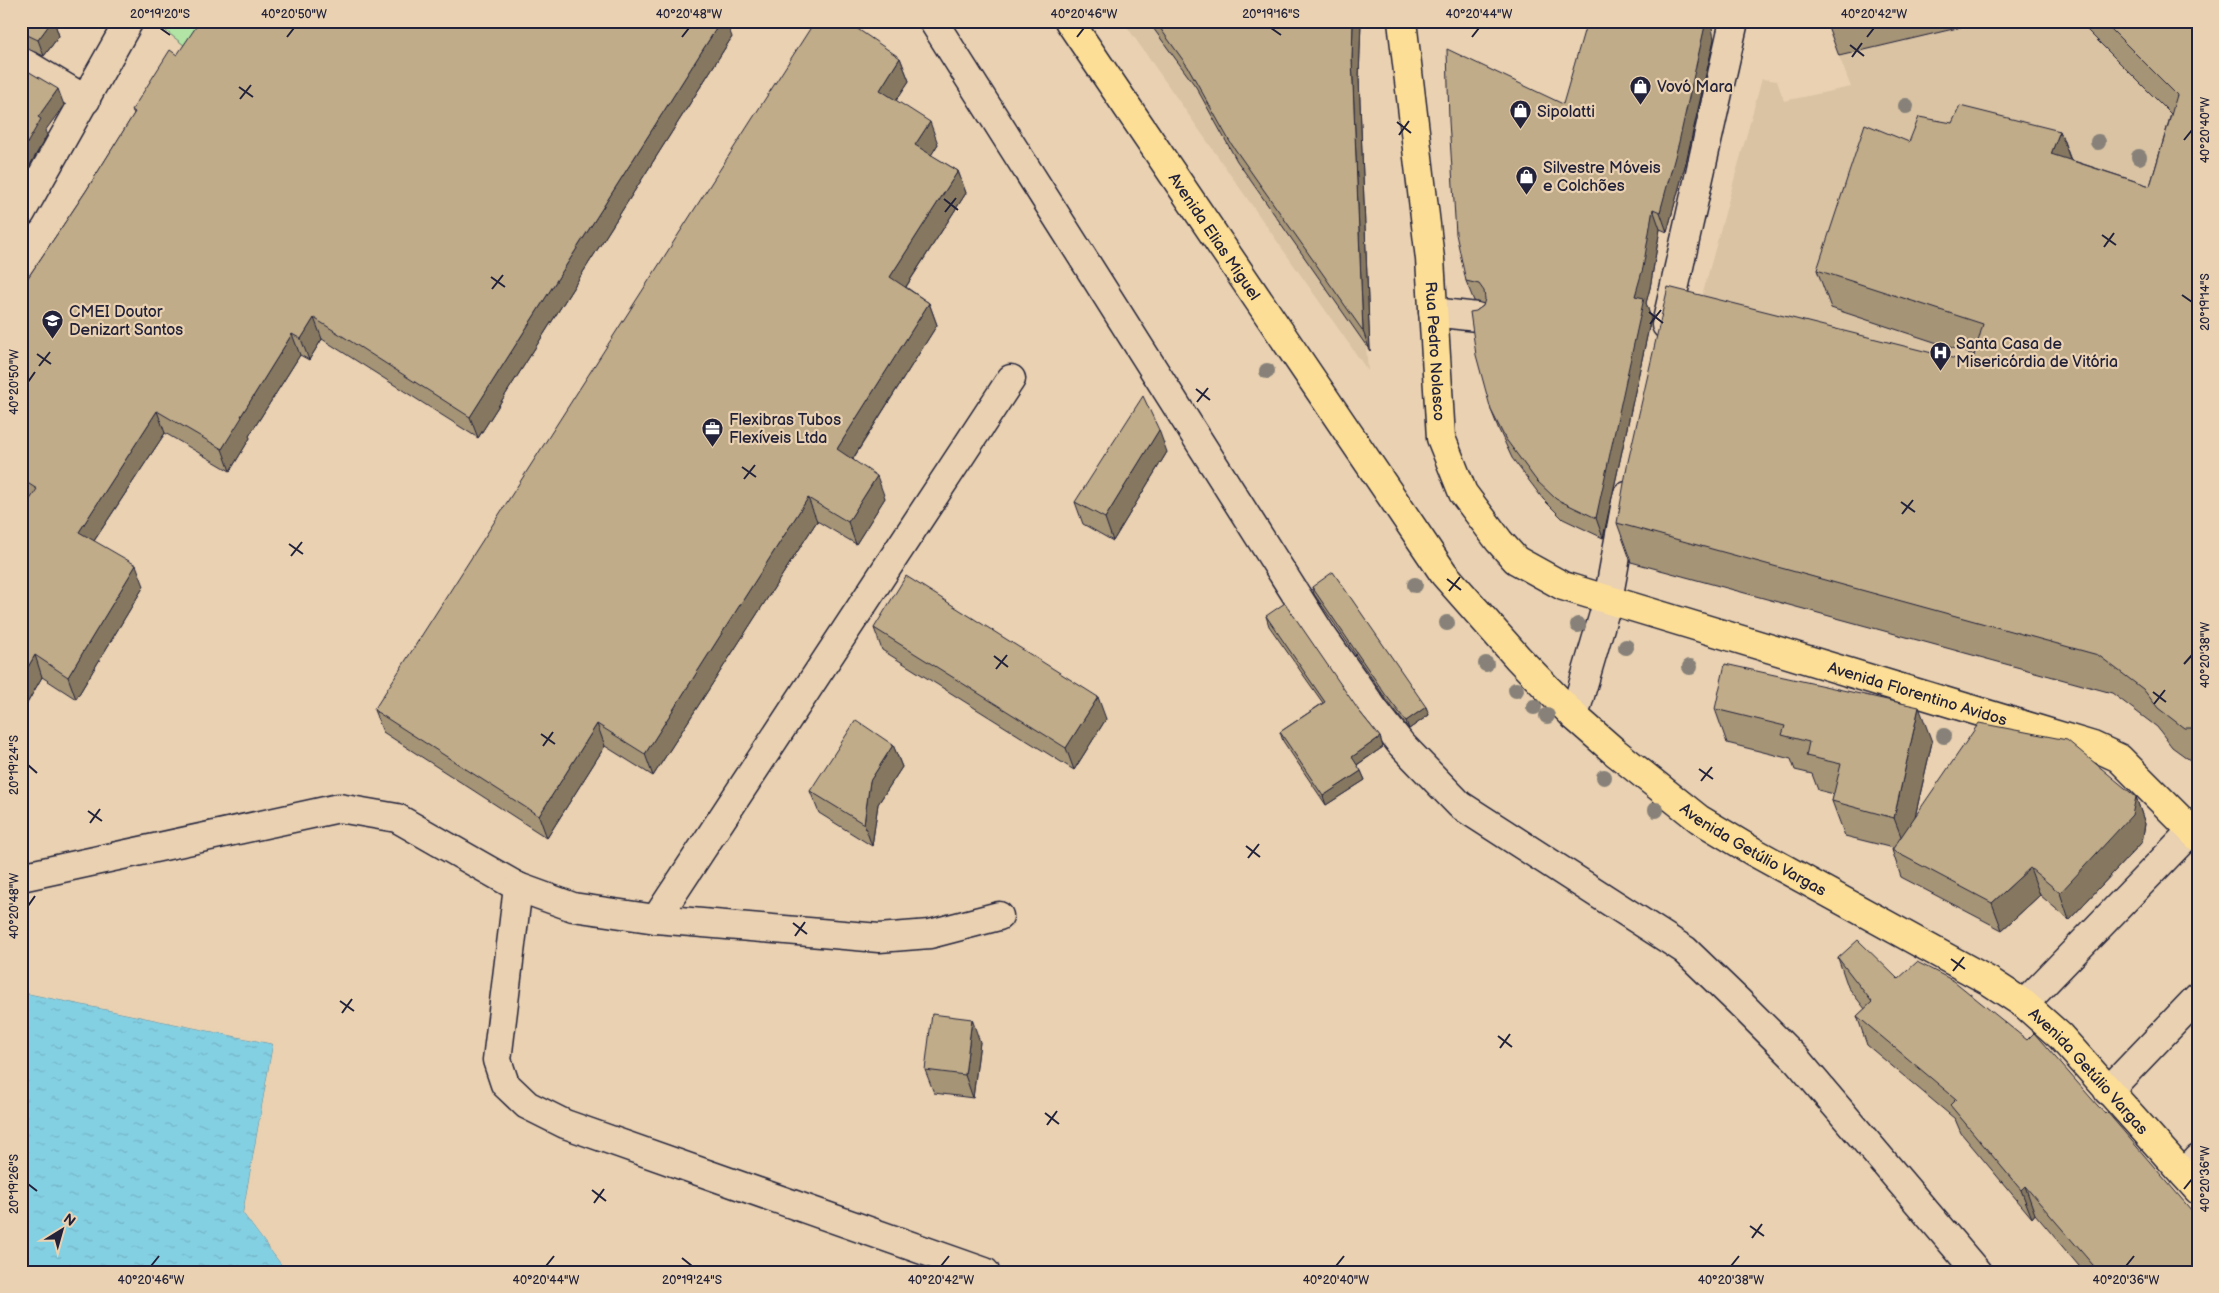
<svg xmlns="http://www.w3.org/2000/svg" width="2219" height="1293" viewBox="0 0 2219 1293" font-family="'Balsamiq Sans',sans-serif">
  <defs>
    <pattern id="water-ripples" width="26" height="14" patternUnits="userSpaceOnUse" patternTransform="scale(1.25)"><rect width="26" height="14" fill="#84d0e3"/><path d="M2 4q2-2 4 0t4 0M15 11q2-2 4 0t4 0" fill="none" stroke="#72b2c4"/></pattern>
  </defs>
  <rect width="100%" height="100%" fill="#e9d1b1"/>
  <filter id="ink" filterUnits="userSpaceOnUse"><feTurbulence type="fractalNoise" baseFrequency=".02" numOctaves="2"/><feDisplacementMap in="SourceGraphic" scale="10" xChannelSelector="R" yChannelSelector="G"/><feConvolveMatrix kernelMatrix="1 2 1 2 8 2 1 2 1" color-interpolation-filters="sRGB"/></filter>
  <g filter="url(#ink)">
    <!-- built -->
    <g fill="#d9c3a3">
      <path d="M 1123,21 L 1339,21 L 1368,371 Z"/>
      <path d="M 1830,21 L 2198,21 L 2112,693 L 1629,561 L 1762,79 L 1777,81 L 1784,101 L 1851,87 L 1839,56 Z"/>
    </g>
    <!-- green -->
    <path fill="#b1e4a5" stroke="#6a8370" d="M 153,21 L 209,21 L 189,49 Z"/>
    <!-- water -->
    <path fill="url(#water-ripples)" stroke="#5d8aa0" d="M 21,992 L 273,1044 L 243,1213 L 287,1272 L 21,1272 Z"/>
    <!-- pier -->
    <path fill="#e9d1b1" d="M 22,989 L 275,1042 L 246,1212 L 289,1272 L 287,1272 L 243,1213 L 273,1044 L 21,992 Z"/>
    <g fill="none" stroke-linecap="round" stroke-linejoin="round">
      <defs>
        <g id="minor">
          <path d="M 933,21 L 1321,634 L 1375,711 L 1401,744 L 1460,805 L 1685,950 L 1739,1002 L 1797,1060 L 1977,1272"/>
          <path d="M 21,61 L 86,100"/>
          <path d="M 21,213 L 129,21"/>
          <path d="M 1433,312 L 1477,317"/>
          <path d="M 1666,325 L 1734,21"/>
          <path d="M 1574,716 L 1608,600 L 1627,496"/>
          <path d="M 21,877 L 339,808 L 397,818 L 518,887 L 573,907 L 656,919 L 879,938 L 930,934 L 999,916"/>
          <path d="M 518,887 L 497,1060 L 505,1084 L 527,1105 L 565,1124 L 985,1272"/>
          <path d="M 656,919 L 1011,379"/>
          <path d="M 2024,1004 L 2198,824"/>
          <path d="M 2108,1091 L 2198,997"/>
          <path d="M 2184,1174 L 2198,1159"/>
        </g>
        <g id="major">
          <path id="s1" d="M 1069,21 L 1444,574 L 1518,658 L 1574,716 L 1615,752 L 1699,819 L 1754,852 L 1989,981 L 2024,1004 L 2060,1036 L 2198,1190"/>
          <path id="s2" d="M 1402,21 L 1430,259 L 1441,438 L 1463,493 L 1499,541 L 1516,560 L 1563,586 L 2093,746 L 2119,758 L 2198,837"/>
        </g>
      </defs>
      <!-- minor casing -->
      <use href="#minor" stroke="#22223b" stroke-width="31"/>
      <!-- major casing -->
      <use href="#major" stroke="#22223b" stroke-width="31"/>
      <!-- minor -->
      <use href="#minor" stroke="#e9d1b1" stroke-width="28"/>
      <!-- major -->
      <use href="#major" stroke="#fdde96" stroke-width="28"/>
    </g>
    <!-- trees -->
    <g fill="#878179">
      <circle cx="1906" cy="106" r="8"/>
      <circle cx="2098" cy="142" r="8"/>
      <circle cx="2139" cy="157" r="8"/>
      <circle cx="1267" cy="371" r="8"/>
      <circle cx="1415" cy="585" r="8"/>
      <circle cx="1447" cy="623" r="8"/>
      <circle cx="1578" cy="625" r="8"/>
      <circle cx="1626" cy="647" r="8"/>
      <circle cx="1486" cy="664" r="8"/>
      <circle cx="1690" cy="667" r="8"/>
      <circle cx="1516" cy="690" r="8"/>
      <circle cx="1534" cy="707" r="8"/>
      <circle cx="1547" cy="716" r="8"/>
      <circle cx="1944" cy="736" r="8"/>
      <circle cx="1604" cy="777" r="8"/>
      <circle cx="1656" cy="810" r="8"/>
    </g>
    <!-- wall -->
    <g fill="#a59476" stroke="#22223b">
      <path d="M 21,21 L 54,21 L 59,36 L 44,56 L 21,46 Z"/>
      <path d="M 1148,21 L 1361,21 L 1359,78 L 1370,351 L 1237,161 L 1196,87 Z"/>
      <path d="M 1826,21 L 1987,21 L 1839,56 Z"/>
      <path d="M 2078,21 L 2198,21 L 2198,766 L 2172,747 L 2157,727 L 2112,693 L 1631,562 L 1617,523 L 1972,363 L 1974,355 L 1831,308 L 1817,270 L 1909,142 L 1952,123 L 2060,131 L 2071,160 L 2150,186 L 2171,114 Z"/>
      <path d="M 732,37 L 478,438 L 322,339 L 309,360 L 300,355 L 249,436 L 250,438 L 230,471 L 165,433 L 94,541 L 144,586 L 76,699 L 42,677 L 21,714 L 21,513 L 29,500 L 21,495 L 21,288 L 86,191 L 134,114 L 132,110 L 177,55 Z"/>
      <path d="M 1714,39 L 1686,162 L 1667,232 L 1660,229 L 1650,288 L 1646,303 L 1651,318 L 1603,538 L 1563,519 L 1543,499 L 1512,458 L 1499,430 L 1491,410 L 1476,311 L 1483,306 L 1484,304 L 1474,301 L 1466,281 L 1563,104 Z"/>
      <path d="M 900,58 L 909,81 L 896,100 L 938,144 L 931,155 L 958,171 L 966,193 L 906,287 L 929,303 L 937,325 L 853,459 L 885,498 L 856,544 L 817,521 L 653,776 L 605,746 L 547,838 L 383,732 L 374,710 Z"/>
      <path d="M 1167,452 L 1113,541 L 1083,524 L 1075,502 Z"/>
      <path d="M 1312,587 L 1426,707 L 1429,715 L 1409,729 L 1388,702 L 1314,594 Z"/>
      <path d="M 1266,616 L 1359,711 L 1380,737 L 1383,747 L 1357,765 L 1361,771 L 1365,780 L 1326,805 L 1283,741 L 1280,732 L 1323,703 L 1269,626 Z"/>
      <path d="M 874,628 L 1106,719 L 1074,770 L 882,650 Z"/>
      <path d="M 1715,709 L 1932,742 L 1915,817 L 2136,797 L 2145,824 L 2142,842 L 2069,920 L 2040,895 L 2002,930 L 1901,877 L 1892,850 L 1893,848 L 1845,836 L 1832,801 L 1834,794 L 1818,790 L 1812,774 L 1795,770 L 1791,759 L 1727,743 Z"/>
      <path d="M 893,745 L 902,767 L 878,804 L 872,846 L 819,813 L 810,791 Z"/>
      <path d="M 1838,958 L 1898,979 L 2198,1272 L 2084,1272 L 2035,1214 L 2032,1218 L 1961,1133 L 1955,1119 L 1867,1045 L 1857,1016 L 1865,1009 L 1848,987 Z"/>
      <path d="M 980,1042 L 973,1098 L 934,1093 L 925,1070 Z"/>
    </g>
    <!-- shaded-wall -->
    <g fill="#867860" stroke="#22223b">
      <path d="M 52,21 L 54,21 L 59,36 L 44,56 L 38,40 Z"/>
      <path d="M 721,21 L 726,21 L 732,37 L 478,438 L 470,417 Z"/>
      <path d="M 1353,21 L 1361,21 L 1359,78 L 1370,351 L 1363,331 L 1352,59 Z"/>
      <path d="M 1706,21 L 1711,21 L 1714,39 L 1686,162 L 1667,232 L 1660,212 Z"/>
      <path d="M 900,58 L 909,81 L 888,113 L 880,90 Z"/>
      <path d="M 58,89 L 64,105 L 45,131 L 47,135 L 21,181 L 21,154 L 38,117 Z"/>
      <path d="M 930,122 L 938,144 L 924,167 L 915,145 Z"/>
      <path d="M 2060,131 L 2074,170 L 2051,154 Z"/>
      <path d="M 958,171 L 966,193 L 898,299 L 890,277 Z"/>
      <path d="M 1653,209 L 1660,229 L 1650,288 L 1646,303 L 1651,318 L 1603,538 L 1596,518 L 1635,296 Z"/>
      <path d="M 929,303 L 937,325 L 845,471 L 837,449 Z"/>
      <path d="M 314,318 L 322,339 L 309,360 L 301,339 Z"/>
      <path d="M 292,334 L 300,355 L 249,436 L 250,438 L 230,471 L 222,449 L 241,416 Z"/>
      <path d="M 157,411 L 165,433 L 86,553 L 79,532 Z"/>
      <path d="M 1159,430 L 1167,452 L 1113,541 L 1105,518 Z"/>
      <path d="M 877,476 L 885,498 L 856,544 L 848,522 Z"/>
      <path d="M 808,498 L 817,521 L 653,776 L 645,754 Z"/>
      <path d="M 136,565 L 144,586 L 76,699 L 68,677 Z"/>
      <path d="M 35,655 L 42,677 L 21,714 L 21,679 Z"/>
      <path d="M 1098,697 L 1106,719 L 1074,770 L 1066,748 Z"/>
      <path d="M 1426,707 L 1429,715 L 1409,729 L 1406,721 Z"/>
      <path d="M 1919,707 L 1932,742 L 1907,852 L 1894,818 Z"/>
      <path d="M 597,724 L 605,746 L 547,838 L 539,816 Z"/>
      <path d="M 1380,737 L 1383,747 L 1355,766 L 1352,757 Z"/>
      <path d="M 893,745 L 902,767 L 878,804 L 872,846 L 864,824 L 870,781 Z"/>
      <path d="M 1361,771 L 1365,780 L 1326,805 L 1323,796 Z"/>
      <path d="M 2136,797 L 2145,824 L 2142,842 L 2069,920 L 2060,893 Z"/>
      <path d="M 2030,868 L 2040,895 L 2002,930 L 1992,903 Z"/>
      <path d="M 972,1019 L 980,1042 L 973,1098 L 965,1075 Z"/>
      <path d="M 2025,1186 L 2035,1214 L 2032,1218 L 2021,1190 Z"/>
    </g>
    <!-- building -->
    <g fill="#c0ac89" stroke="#22223b">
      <path d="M 21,21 L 52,21 L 38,40 L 21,32 Z"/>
      <path d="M 200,21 L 721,21 L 470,417 L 314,318 L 301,339 L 292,334 L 241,416 L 242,417 L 222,449 L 157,411 L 79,532 L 136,565 L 68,677 L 35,655 L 21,679 L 21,513 L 37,489 L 21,479 L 21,288 L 86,191 L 135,112 L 132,110 L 170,50 L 177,55 Z"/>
      <path d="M 815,21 L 846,21 L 900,58 L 880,90 L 930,122 L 915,145 L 958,171 L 890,277 L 929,303 L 837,449 L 877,476 L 848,522 L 808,498 L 645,754 L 597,724 L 539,816 L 374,710 Z"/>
      <path d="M 1155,21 L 1353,21 L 1352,59 L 1363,331 L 1230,142 L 1188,67 Z"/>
      <path d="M 1587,21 L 1706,21 L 1679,142 L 1660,212 L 1653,209 L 1643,268 L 1635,296 L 1644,298 L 1596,518 L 1556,499 L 1536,480 L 1505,438 L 1491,410 L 1476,355 L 1470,312 L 1476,311 L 1483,306 L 1485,299 L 1484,291 L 1479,284 L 1466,281 L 1456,234 L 1449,121 L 1447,49 L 1563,104 Z"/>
      <path d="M 2103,21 L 2198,21 L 2198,728 L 2184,728 L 2158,708 L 2143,689 L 2098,655 L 1617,523 L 1627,466 L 1668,287 L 1972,363 L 1983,324 L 1817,270 L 1865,124 L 1909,142 L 1919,117 L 1952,123 L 1960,106 L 2060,131 L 2051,154 L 2150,186 L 2177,95 Z"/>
      <path d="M 21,67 L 58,89 L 38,117 L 41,119 L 21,154 Z"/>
      <path d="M 1143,396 L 1159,430 L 1105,518 L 1075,502 Z"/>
      <path d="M 1333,572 L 1426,707 L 1406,721 L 1385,694 L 1312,587 Z"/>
      <path d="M 906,576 L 1098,697 L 1066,748 L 874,628 Z"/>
      <path d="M 1285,603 L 1359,711 L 1380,737 L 1352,757 L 1361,771 L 1323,796 L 1280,732 L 1325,702 L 1266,616 Z"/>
      <path d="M 1725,664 L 1919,707 L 1894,818 L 1832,801 L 1841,764 L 1806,756 L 1809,742 L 1782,735 L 1785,726 L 1715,709 Z"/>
      <path d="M 856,720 L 893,745 L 870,781 L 864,824 L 810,791 Z"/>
      <path d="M 1979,723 L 2067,740 L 2136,797 L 2132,815 L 2060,893 L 2030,868 L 1992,903 L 1892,850 Z"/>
      <path d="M 1858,940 L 1898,979 L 1917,962 L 1954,981 L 2027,1040 L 2034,1033 L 2105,1114 L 2107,1112 L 2198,1218 L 2198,1272 L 2099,1272 L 2025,1186 L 2021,1190 L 1950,1105 L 1956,1099 L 1857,1016 L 1872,1002 L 1838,958 Z"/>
      <path d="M 932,1014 L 972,1019 L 965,1075 L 925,1070 Z"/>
    </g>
  </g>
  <!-- ticks -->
  <path fill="none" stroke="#22223b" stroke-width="2" d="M 160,28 L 170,35M 1271,28 L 1281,35M 287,37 L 294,28M 682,37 L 689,28M 1077,37 L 1084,28M 1472,37 L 1479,28M 1867,37 L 1874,28M 1850,45 L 1864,56M 1852,57 L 1862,43M 239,87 L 253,97M 240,99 L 251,85M 1397,122 L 1411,133M 1399,135 L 1409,121M 2184,140 L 2192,130M 944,199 L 958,210M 945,212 L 956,198M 2102,235 L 2116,245M 2104,247 L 2114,233M 491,277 L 505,287M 492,289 L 503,275M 2182,295 L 2192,302M 1649,312 L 1663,323M 1650,324 L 1661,310M 37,354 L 51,364M 39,366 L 50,352M 28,382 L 35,372M 1196,389 L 1210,400M 1197,402 L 1208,388M 742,467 L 756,477M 744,479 L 755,465M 1901,502 L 1915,512M 1902,514 L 1913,500M 289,544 L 303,554M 291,556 L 302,542M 1447,579 L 1461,590M 1449,591 L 1460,577M 994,656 L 1008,667M 2184,664 L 2192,655M 996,669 L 1007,655M 2153,692 L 2166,702M 2154,704 L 2165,690M 541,734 L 555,744M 543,746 L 553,732M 28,765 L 37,773M 1699,769 L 1713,779M 1701,781 L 1712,767M 88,811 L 102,821M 90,823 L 100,809M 1246,846 L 1260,857M 1248,858 L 1259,844M 28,906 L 35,896M 793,923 L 807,934M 795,936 L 805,922M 1951,959 L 1965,969M 1953,971 L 1964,957M 340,1001 L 354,1011M 342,1013 L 352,999M 1498,1036 L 1512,1047M 1500,1048 L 1510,1034M 1045,1113 L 1059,1124M 1047,1125 L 1057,1111M 28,1184 L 37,1191M 2184,1189 L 2192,1179M 592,1190 L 606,1201M 594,1203 L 604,1189M 1750,1226 L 1764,1236M 1752,1238 L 1762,1224M 682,1258 L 692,1266M 151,1266 L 159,1256M 546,1266 L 554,1256M 941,1266 L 949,1256M 1336,1266 L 1344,1256M 1731,1266 L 1739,1256M 2126,1266 L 2134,1256"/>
  <!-- icons -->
  <defs>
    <symbol id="shop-pin" viewBox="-11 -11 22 30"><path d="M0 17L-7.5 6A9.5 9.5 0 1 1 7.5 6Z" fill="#22223b" stroke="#e9d1b1"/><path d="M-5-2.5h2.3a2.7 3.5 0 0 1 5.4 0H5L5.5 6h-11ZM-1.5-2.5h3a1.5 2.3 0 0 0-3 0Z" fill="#fff"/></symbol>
    <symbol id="school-pin" viewBox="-11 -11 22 30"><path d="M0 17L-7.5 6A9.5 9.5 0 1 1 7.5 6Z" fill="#22223b" stroke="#e9d1b1"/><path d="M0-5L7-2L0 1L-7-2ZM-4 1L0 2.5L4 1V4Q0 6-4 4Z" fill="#fff"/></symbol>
    <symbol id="hospital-pin" viewBox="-11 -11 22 30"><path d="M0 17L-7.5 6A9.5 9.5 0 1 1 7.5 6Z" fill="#22223b" stroke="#e9d1b1"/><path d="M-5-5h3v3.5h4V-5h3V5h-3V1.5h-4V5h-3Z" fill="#fff"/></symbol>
    <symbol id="office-pin" viewBox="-11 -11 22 30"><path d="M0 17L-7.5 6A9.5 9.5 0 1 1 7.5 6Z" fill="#22223b" stroke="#e9d1b1"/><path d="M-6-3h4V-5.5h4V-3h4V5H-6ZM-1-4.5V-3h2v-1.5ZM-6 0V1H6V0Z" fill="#fff"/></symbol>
  </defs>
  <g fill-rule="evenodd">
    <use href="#shop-pin" x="1628" y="74" width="25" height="34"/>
    <use href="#shop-pin" x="1508" y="98" width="25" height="34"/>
    <use href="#shop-pin" x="1514" y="164" width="25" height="34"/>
    <use href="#school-pin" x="40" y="308" width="25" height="34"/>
    <use href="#hospital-pin" x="1928" y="340" width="25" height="34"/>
    <use href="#office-pin" x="700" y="416" width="25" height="34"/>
  </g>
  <g text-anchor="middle" stroke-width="4.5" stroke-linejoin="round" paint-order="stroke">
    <!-- poi labels -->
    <g font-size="16" fill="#22223b" stroke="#e9d1b1" text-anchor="start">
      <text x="1657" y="92">Vovó Mara</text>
      <text x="1537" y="117">Sipolatti</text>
      <text x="1543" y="173">Silvestre Móveis<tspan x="1543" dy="18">e Colchões</tspan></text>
      <text x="69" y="317">CMEI Doutor<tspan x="69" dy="18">Denizart Santos</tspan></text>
      <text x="1956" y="349">Santa Casa de<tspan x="1956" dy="18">Misericórdia de Vitória</tspan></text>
      <text x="729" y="425">Flexibras Tubos<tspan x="729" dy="18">Flexíveis Ltda</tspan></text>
    </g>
    <!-- street labels -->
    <g font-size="16" fill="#22223b" stroke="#e9d1b1">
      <text dy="6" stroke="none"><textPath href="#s1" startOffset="260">Avenida Elias Miguel</textPath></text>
      <text dy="6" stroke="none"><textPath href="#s2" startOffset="332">Rua Pedro Nolasco</textPath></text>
      <text dy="6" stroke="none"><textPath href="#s2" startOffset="988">Avenida Florentino Avidos</textPath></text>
      <text dy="6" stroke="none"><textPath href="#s1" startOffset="1085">Avenida Getúlio Vargas</textPath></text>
      <text dy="6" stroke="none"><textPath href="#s1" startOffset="1490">Avenida Getúlio Vargas</textPath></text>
    </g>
  </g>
  <!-- margin -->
  <rect width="2219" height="1293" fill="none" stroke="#e9d1b1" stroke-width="55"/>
  <!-- north arrow -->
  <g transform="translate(62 1230) rotate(37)" stroke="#e9d1b1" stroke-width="4" paint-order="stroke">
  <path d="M0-4L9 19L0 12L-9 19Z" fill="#22223b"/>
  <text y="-8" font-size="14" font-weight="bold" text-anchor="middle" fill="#22223b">N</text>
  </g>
  <rect x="28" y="28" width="2164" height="1238" fill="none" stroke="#22223b" stroke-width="2"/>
  <g font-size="12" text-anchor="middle" fill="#22223b">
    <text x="160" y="18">20°19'20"S</text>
    <text x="294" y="18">40°20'50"W</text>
    <text x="689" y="18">40°20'48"W</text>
    <text x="1084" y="18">40°20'46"W</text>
    <text x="1271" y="18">20°19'16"S</text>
    <text x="1479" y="18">40°20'44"W</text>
    <text x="1874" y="18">40°20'42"W</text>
    <text transform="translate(2205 130) rotate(-90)" y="4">40°20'40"W</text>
    <text transform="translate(2205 302) rotate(-90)" y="4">20°19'14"S</text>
    <text transform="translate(14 382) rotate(-90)" y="4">40°20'50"W</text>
    <text transform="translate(2205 655) rotate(-90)" y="4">40°20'38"W</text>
    <text transform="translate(14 765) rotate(-90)" y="4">20°19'24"S</text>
    <text transform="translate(14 906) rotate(-90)" y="4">40°20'48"W</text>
    <text transform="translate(2205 1179) rotate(-90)" y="4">40°20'36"W</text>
    <text transform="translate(14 1184) rotate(-90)" y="4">20°19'26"S</text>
    <text x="151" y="1284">40°20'46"W</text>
    <text x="546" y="1284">40°20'44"W</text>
    <text x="692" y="1284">20°19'24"S</text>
    <text x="941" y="1284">40°20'42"W</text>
    <text x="1336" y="1284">40°20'40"W</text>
    <text x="1731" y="1284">40°20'38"W</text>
    <text x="2126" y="1284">40°20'36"W</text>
  </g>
</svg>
